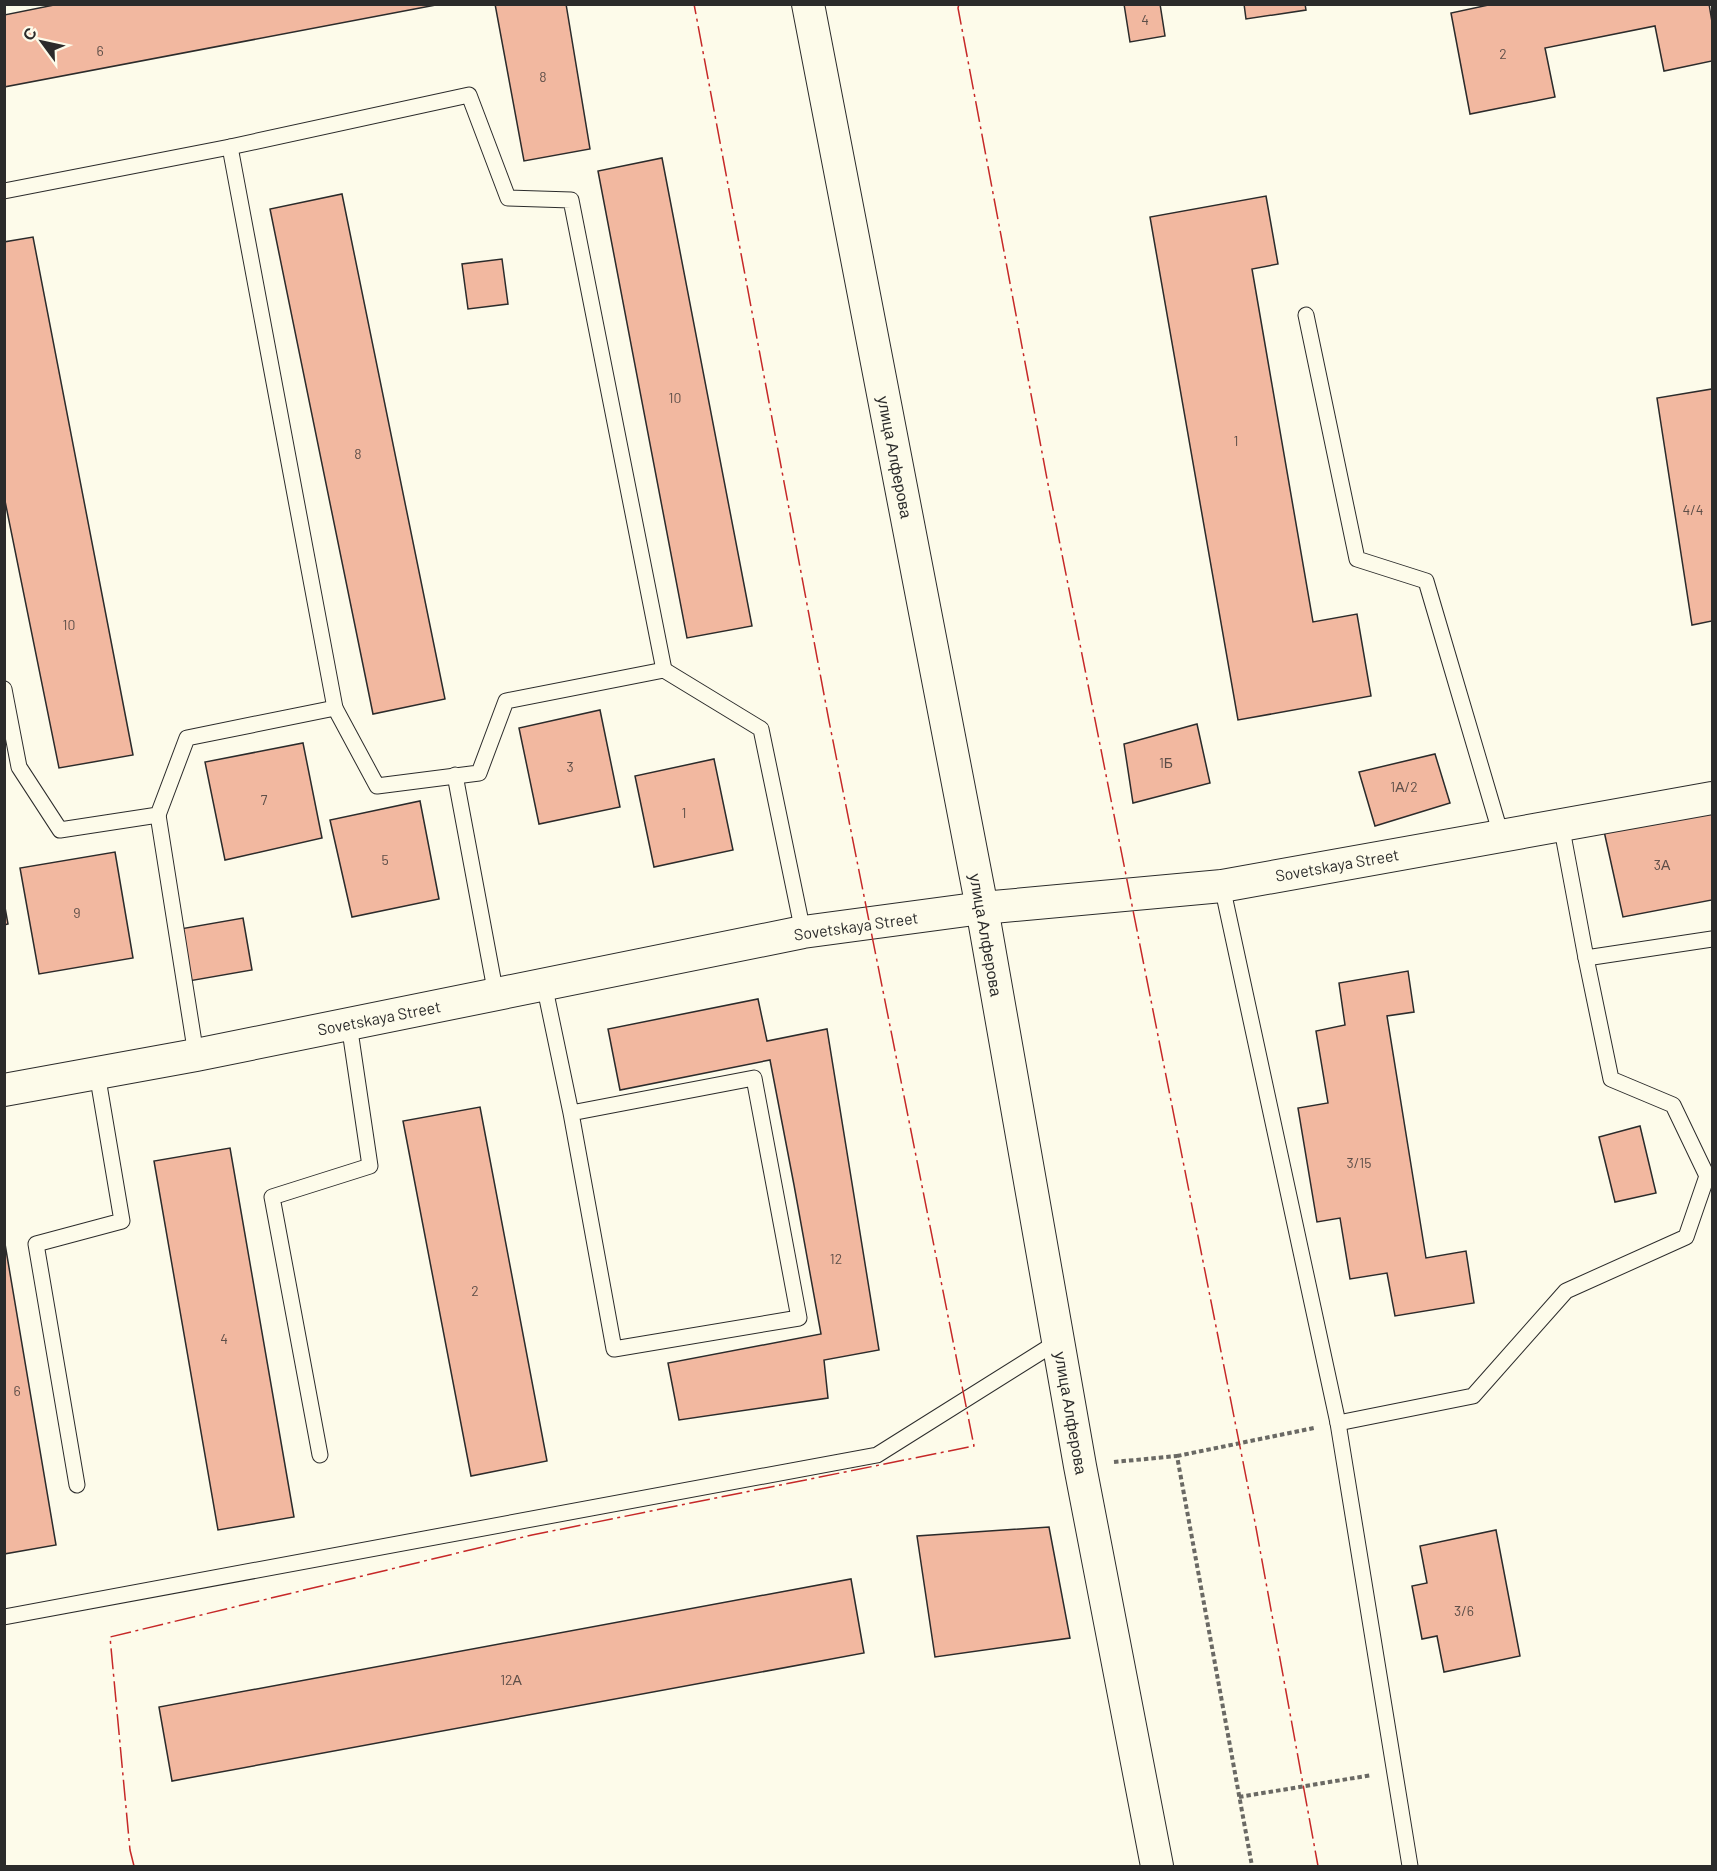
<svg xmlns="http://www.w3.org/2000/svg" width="1717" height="1871" viewBox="0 0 1717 1871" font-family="Barlow,sans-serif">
  <rect width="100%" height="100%" fill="#fdfbea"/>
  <!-- building -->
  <g fill="#f2b8a0" stroke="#2b2b2b" stroke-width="1.5">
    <path d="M 59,4 L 441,4 L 4,87 L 4,15 Z"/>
    <path d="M 495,4 L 566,4 L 590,149 L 524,161 Z"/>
    <path d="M 1124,4 L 1160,4 L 1165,36 L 1130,42 Z"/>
    <path d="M 1244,4 L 1305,4 L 1306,10 L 1246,19 Z"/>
    <path d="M 1493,4 L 1709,4 L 1712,22 L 1712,61 L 1664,71 L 1655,26 L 1545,48 L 1555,97 L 1470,114 L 1451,13 Z"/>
    <path d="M 662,158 L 752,626 L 687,638 L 598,171 Z"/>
    <path d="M 342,194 L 445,699 L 373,714 L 270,209 Z"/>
    <path d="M 1266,196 L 1278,264 L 1252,269 L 1313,622 L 1357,614 L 1371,696 L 1238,720 L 1150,217 Z"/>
    <path d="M 33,237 L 133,755 L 59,768 L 4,496 L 4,242 Z"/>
    <path d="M 502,259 L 508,304 L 468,309 L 462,264 Z"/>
    <path d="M 1712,389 L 1712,621 L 1692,625 L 1657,398 Z"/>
    <path d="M 600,710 L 620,807 L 539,824 L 519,728 Z"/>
    <path d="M 1197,724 L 1210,783 L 1133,803 L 1124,744 Z"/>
    <path d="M 303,743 L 322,838 L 225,860 L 205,762 Z"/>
    <path d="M 1435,754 L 1450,803 L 1375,826 L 1359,772 Z"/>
    <path d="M 714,759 L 733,850 L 654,867 L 635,776 Z"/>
    <path d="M 420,801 L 439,899 L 352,917 L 330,820 Z"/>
    <path d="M 1712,811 L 1712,900 L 1623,917 L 1604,831 Z"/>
    <path d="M 115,852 L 133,958 L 39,974 L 20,868 Z"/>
    <path d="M 4,902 L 8,924 L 4,925 Z"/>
    <path d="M 243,918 L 252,970 L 189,981 L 180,929 Z"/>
    <path d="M 1408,971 L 1414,1012 L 1387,1016 L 1426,1258 L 1466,1251 L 1474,1303 L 1395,1316 L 1387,1273 L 1350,1279 L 1340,1218 L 1317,1222 L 1298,1108 L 1328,1103 L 1316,1031 L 1345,1025 L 1339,983 Z"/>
    <path d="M 758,999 L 767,1041 L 827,1029 L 879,1350 L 824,1360 L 828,1398 L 679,1420 L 668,1363 L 821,1334 L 794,1185 L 770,1060 L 620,1090 L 608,1029 Z"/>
    <path d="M 480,1107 L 547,1461 L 471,1476 L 403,1121 Z"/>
    <path d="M 1640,1126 L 1656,1193 L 1615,1202 L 1599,1137 Z"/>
    <path d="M 230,1148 L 294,1517 L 218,1530 L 154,1161 Z"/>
    <path d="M 4,1238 L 56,1545 L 4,1554 Z"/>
    <path d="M 1049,1527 L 1070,1638 L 935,1657 L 917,1536 Z"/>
    <path d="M 1496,1530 L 1520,1656 L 1444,1672 L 1437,1636 L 1422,1639 L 1412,1586 L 1427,1583 L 1420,1546 Z"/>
    <path d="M 851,1579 L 864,1653 L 172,1781 L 159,1707 Z"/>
  </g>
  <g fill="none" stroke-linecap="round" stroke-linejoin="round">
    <defs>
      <g id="service">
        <path d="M 230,147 L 335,708"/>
        <path d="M 4,191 L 230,147 L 469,95 L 508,198 L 571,200 L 664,670"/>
        <path d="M 1306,315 L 1357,559 L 1426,581 L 1501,835"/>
        <path d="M 4,689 L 19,767 L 60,830 L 158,815 L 187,738 L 335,708 L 377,786 L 479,773 L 506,701 L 664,670 L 761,729 L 803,932"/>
        <path d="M 455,775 L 496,995"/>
        <path d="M 158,815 L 196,1055"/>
        <path d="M 1561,824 L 1586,958 L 1611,1079 L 1673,1105 L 1707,1176 L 1712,1177"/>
        <path d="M 1222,886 L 1338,1423 L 1410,1866"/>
        <path d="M 1586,958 L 1712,939"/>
        <path d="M 544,984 L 571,1113 L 614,1349 L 799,1318 L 754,1078 L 571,1113"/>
        <path d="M 1338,1423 L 1473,1396 L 1566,1291 L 1686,1237 L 1707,1176"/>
        <path d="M 320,1455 L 272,1197 L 370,1166 L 349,1024"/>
        <path d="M 77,1485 L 36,1244 L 122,1221 L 97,1073"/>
        <path d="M 4,1617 L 877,1455 L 1057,1342"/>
      </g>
      <g id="minor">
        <path d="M 808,4 L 982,908 L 1080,1466 L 1157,1866"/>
        <path d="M 4,1090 L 196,1055 L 803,932 L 982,908 L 1222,886 L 1712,798"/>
      </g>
    </defs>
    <!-- service casing -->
    <use href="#service" stroke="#2b2b2b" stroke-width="17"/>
    <!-- minor casing -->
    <use href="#minor" stroke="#2b2b2b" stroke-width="34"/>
    <!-- path -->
    <g stroke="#6a6964" stroke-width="4" stroke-dasharray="4.5 3" stroke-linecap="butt">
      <path d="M 1177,1456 L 1314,1428"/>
      <path d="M 1114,1462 L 1177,1456 L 1252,1866"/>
      <path d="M 1239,1797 L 1372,1775"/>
    </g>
    <!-- service -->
    <use href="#service" stroke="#fdfbea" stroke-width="15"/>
    <!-- minor -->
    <use href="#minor" stroke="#fdfbea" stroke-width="32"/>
    <!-- power -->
    <g stroke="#c62828" stroke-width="1.5" stroke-dasharray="21 4.5 3 4.5" stroke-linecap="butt">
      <path d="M 959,4 L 958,8 L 1048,484 L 1254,1517 L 1318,1866"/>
      <path d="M 134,1866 L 130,1850 L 110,1637 L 532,1535 L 974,1446 L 829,721 L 694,4"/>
    </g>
  </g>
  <g text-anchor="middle" stroke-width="4.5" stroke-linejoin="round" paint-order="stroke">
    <!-- number labels -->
    <g font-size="14" fill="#5d4e48">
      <text x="1145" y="25">4</text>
      <text x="100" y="56">6</text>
      <text x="1503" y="59">2</text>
      <text x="543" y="82">8</text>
      <text x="675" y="403">10</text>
      <text x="1236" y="446">1</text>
      <text x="358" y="459">8</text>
      <text x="1693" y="515">4/4</text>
      <text x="69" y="630">10</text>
      <text x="1166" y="768">1Б</text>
      <text x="570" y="772">3</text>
      <text x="1404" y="792">1А/2</text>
      <text x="264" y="805">7</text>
      <text x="684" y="818">1</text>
      <text x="385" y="865">5</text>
      <text x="1662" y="870">3А</text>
      <text x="77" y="918">9</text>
      <text x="1359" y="1168">3/15</text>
      <text x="836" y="1264">12</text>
      <text x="475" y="1296">2</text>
      <text x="224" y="1344">4</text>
      <text x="17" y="1396">6</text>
      <text x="1464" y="1616">3/6</text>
      <text x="511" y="1685">12А</text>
    </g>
    <!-- street labels -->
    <g font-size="16" fill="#2b2b2b" stroke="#fdfbea">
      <text transform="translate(895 457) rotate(79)" y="6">улица Алферова</text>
      <text transform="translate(1337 865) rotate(-10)" y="6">Sovetskaya Street</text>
      <text transform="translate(856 926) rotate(-8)" y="6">Sovetskaya Street</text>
      <text transform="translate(986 935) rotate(80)" y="6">улица Алферова</text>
      <text transform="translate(379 1018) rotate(-11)" y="6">Sovetskaya Street</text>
      <text transform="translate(1071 1413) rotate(80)" y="6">улица Алферова</text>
    </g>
  </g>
  <!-- border -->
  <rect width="1717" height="1871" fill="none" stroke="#2b2b2b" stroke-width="12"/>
  <!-- north arrow -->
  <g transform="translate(42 42) rotate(303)" stroke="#fdfbea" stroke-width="4.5" paint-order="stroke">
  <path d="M0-4.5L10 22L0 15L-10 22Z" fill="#2b2b2b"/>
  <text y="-9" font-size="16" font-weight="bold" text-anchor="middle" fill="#2b2b2b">С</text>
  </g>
</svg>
